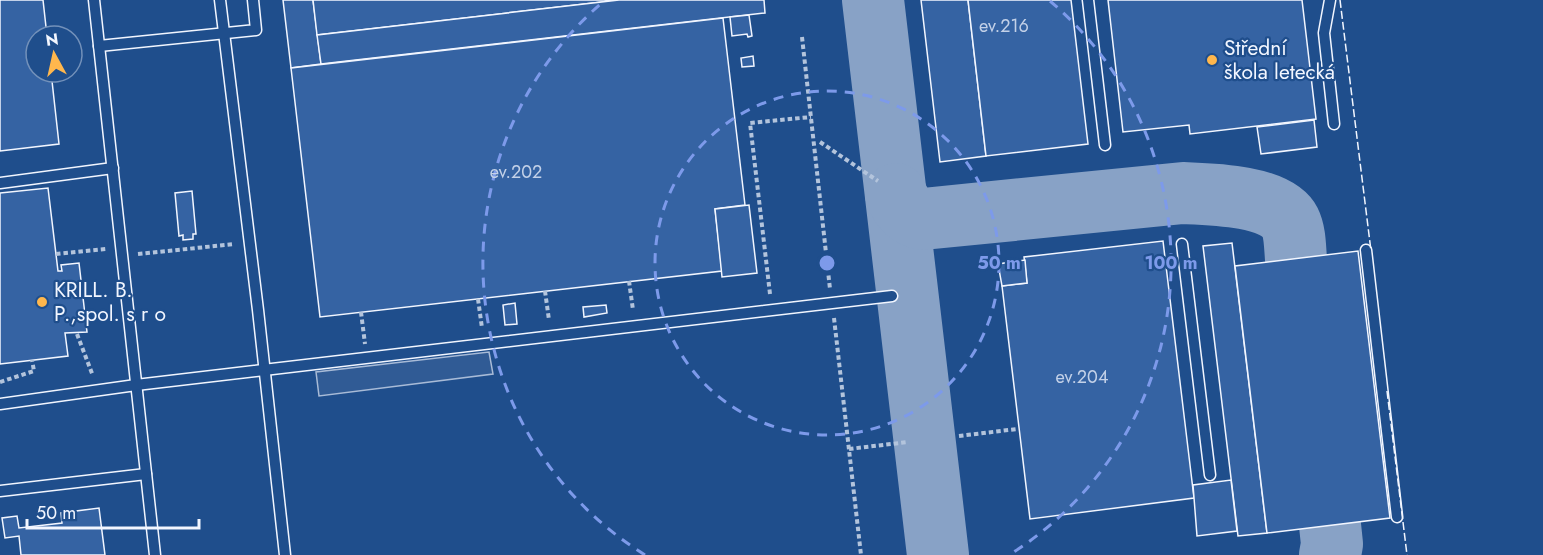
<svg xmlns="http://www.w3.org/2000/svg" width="1543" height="555" viewBox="0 0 1543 555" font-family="Jost,sans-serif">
  <rect width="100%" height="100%" fill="#1f4e8c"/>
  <!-- built -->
  <path fill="#305b95" stroke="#a8bbd7" stroke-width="1.5" d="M 489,352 L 493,374 L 319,396 L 316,372 Z"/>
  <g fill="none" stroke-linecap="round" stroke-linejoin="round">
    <!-- taxiway -->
    <g stroke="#88a2c6" stroke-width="62">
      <path d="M 873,0 L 938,555"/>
      <path d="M 896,194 C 901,207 909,216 923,219 L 1183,193 C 1209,194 1276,195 1290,222 C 1295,232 1295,247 1296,259"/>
      <path d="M 1330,555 L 1332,544 L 1330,525"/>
    </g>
  </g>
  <!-- building -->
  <g fill="#3563a3" stroke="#f2f6ff" stroke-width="1.5">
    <path d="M 0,0 L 43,0 L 47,36 L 36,36 L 36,72 L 51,72 L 59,144 L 0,151 Z"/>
    <path d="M 283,0 L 313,0 L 321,64 L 291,68 Z"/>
    <path d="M 313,0 L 619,0 L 317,35 Z"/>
    <path d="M 619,0 L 764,0 L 765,13 L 321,64 L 317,35 Z"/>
    <path d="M 921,0 L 968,0 L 986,156 L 940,162 Z"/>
    <path d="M 968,0 L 1071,0 L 1088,144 L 986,156 Z"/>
    <path d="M 1108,0 L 1302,0 L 1316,119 L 1190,134 L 1189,125 L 1123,132 Z"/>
    <path d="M 749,15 L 752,36 L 748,37 L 747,34 L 732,36 L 730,17 Z"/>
    <path d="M 723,18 L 745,205 L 715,209 L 722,271 L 320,317 L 291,68 Z"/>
    <path d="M 753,56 L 754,66 L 742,67 L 741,58 Z"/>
    <path d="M 1314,120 L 1317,147 L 1261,154 L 1257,127 Z"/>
    <path d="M 48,188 L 58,271 L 62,271 L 61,265 L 79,263 L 87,332 L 65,333 L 68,356 L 0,364 L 0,193 Z"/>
    <path d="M 192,191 L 196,234 L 193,234 L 193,239 L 183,240 L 183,235 L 179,236 L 175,193 Z"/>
    <path d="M 749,205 L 757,273 L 722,277 L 715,209 Z"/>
    <path d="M 1163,241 L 1194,498 L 1030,519 L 1002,286 L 1027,283 L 1024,257 Z"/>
    <path d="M 1232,243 L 1267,533 L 1238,536 L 1203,246 Z"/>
    <path d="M 1358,251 L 1390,518 L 1267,533 L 1235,266 Z"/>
    <path d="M 1025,260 L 1027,283 L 1002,286 L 998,264 Z"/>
    <path d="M 515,303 L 517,324 L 505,325 L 503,305 Z"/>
    <path d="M 606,305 L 607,313 L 584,317 L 583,307 Z"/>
    <path d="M 1231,480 L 1237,531 L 1197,536 L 1193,485 Z"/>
    <path d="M 99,508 L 105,555 L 21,555 L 19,536 L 5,538 L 2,518 L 17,516 L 19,528 L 62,523 L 61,513 Z"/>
  </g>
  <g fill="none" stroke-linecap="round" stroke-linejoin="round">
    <defs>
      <g id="lane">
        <path d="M 94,0 L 155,555"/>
        <path d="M 220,0 L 258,310 L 285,555"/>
        <path d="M 1088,0 L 1105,145"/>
        <path d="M 1330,0 L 1324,33 L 1334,124"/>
        <path d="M 99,46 L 256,30 L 253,0"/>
        <path d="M 0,183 L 113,168"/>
        <path d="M 1182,244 L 1210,475"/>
        <path d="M 1366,250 L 1397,517"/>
        <path d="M 0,404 L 136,385 L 892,296"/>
        <path d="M 0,491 L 146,474"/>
      </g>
    </defs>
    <!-- lane casing -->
    <use href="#lane" stroke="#f2f6ff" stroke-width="13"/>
    <!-- path -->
    <g stroke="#b3c4dc" stroke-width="4" stroke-dasharray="4.5 3" stroke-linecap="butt">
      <path d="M 802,37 L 830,289"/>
      <path d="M 820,142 L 878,181"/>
      <path d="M 56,254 L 106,249"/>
      <path d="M 138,254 L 235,244"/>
      <path d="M 629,281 L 633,310"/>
      <path d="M 545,291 L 549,320"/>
      <path d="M 770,294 L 750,123 L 811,117"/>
      <path d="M 478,299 L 482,328"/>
      <path d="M 361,312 L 365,344"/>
      <path d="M 834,318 L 861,555"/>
      <path d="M 77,334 L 93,376"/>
      <path d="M 0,382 L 34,371 L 32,360"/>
      <path d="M 959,436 L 1017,429"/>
      <path d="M 849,449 L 908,442"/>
    </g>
    <!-- lane -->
    <use href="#lane" stroke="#1f4e8c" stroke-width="10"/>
    <!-- fence -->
    <g stroke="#f2f6ff" stroke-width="1.5" stroke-dasharray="8 3" stroke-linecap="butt">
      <path d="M 1340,0 L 1371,251"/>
      <path d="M 1387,391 L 1407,555"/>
    </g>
  </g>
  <!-- distance rings -->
  <g fill="none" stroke="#7d9aea" stroke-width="3" stroke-dasharray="10 8">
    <circle cx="827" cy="263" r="172"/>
    <path d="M645 555A344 344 0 0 1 604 1M1050 1A344 344 0 0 1 1009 555"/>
  </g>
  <!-- markers -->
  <g fill="#ffb74d" stroke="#1f4e8c" stroke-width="2">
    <circle cx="1212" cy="60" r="6"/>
    <circle cx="42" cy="302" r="6"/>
  </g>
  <g text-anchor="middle" stroke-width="4.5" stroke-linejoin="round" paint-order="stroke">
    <!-- number labels -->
    <g font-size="18" fill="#c3d1e8">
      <text x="1004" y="32">ev.216</text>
      <text x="516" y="178">ev.202</text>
      <text x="1082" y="383">ev.204</text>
    </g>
    <!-- poi labels -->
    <g font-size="21" fill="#f2f6ff" stroke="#1f4e8c" text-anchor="start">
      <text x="1224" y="55">Střední<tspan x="1224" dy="24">škola letecká</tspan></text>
      <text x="54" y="297">KRILL. B.<tspan x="54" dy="24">P.,spol. s r o</tspan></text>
    </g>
  </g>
  <circle cx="827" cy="263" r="9" fill="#7d9aea" stroke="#1f4e8c" stroke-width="3"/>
  <g font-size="18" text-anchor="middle" font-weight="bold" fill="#7d9aea" stroke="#1f4e8c" stroke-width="4.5" stroke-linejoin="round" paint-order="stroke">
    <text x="999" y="269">50 m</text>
    <text x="1171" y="269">100 m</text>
  </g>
  <!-- north arrow -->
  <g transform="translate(54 54) rotate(352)"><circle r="28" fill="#1f4e8c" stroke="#7391ba" stroke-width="1.5"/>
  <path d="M0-4.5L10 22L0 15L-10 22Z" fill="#ffb74d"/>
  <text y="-9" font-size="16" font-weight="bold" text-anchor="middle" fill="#f2f6ff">N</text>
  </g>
  <!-- scale -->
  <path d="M27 519v9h172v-9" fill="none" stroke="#f2f6ff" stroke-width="3"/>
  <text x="36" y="519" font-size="18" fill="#f2f6ff" stroke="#1f4e8c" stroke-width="4.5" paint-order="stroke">50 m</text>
</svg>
